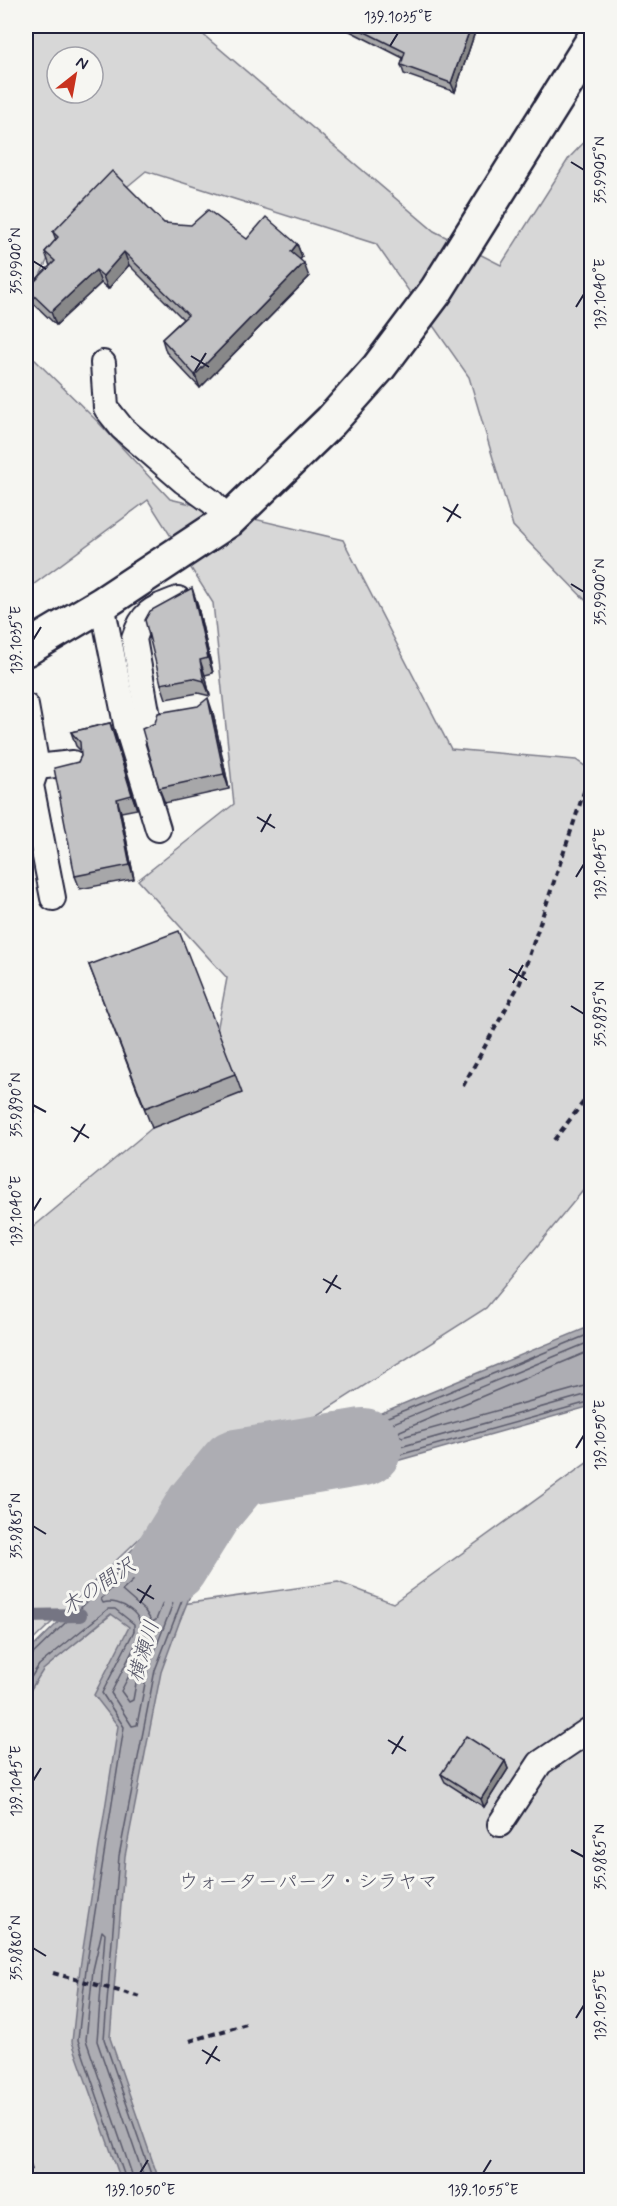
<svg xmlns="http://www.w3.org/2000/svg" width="617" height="2206" viewBox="0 0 617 2206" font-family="Mynerve,'Klee One',sans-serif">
  <rect width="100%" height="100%" fill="#f6f6f2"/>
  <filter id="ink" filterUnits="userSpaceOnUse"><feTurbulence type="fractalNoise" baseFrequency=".0167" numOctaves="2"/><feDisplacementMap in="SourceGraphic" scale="12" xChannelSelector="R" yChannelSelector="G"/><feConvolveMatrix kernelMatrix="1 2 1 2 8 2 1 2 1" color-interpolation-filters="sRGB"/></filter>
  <g filter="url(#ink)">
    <!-- green -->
    <g fill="#d7d7d7" stroke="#7c7c89" stroke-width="1.5" fill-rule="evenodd">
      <path d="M 26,26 L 144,26 L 200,32 L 434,231 L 501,265 L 569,158 L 591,135 L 591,606 L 513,526 L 469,377 L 376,244 L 146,171 L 53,248 L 26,305 ZM 57,57 L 93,57 L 93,93 L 57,93 Z"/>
      <path d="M 26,351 L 98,422 L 170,499 L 343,540 L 451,749 L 576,760 L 592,771 L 591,1181 L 486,1308 L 169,1510 L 26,1647 L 26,1233 L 152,1128 L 205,1095 L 227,978 L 138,880 L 234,804 L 213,603 L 148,500 L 26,590 Z"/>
      <path d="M 591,1460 L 591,2180 L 26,2180 L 26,1697 L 42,1670 L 112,1614 L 338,1582 L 393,1603 Z"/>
    </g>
    <!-- water -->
    <path fill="#adadb3" stroke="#757583" stroke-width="1.5" d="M 591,1326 L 591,1406 L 262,1499 L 217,1528 L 179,1623 L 161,1672 L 125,1856 L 110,2038 L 159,2180 L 121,2180 L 72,2042 L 80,1968 L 118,1726 L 94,1695 L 129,1627 L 111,1614 L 43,1670 L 26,1697 L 26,1654 L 145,1537 L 212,1483 Z"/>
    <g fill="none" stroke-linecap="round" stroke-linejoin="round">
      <!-- shore -->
      <g stroke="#5a5a6b" stroke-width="1.5">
        <path d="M 592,1341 L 219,1495 L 154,1547 L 101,1599 L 103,1603 C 120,1598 146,1615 141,1634 L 111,1693 L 132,1726 L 137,1725 L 148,1668 L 204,1523 L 209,1517 L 258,1487 L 592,1393"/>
        <path d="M 592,1350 L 400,1431 L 398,1434 L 402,1437 L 592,1384"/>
        <path d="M 184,1534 L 189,1538 L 156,1620 L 152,1622 L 145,1611 L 122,1591 Z"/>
        <path d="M 26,1657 L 32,1655 L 149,1542 L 215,1488 L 592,1333"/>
        <path d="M 136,1669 L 138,1672 L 133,1700 L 129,1702 L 121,1691 L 132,1670 Z"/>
        <path d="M 26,1685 L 39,1665 L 108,1609 L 115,1609 L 134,1624 L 134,1631 L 102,1693 L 124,1727 L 86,1969 L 78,2040 L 126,2180"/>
        <path d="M 134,2180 L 86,2040 L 93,1970 L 102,1931 L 105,1934 L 97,2041 L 145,2180"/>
        <path d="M 153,2180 L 104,2039 L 119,1856 L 155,1670 L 211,1525 L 260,1494 L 592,1401"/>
      </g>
      <!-- stream -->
      <path stroke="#757583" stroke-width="14" d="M 26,1616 L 80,1615"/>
      <!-- river -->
      <path stroke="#adadb3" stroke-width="78" d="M 169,1564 L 204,1508 L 237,1468 L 363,1447"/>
      <defs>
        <g id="lane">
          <path d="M 103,363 L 106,408 L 122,428 L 183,481 L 212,502 L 229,520"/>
          <path d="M 102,604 L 126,724 L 158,829"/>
          <path d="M 26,706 L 37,767 L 31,785 L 53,898"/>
          <path d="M 130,736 L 150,728 L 134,639 C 143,611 152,609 178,599"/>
          <path d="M 37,767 L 73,763"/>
          <path d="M 500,1824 L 540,1763 L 592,1728"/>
        </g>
        <path id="secondary" d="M 26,649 L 102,604 L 229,520 L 331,421 L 379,367 L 436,291 L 592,42"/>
      </defs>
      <!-- lane casing -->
      <use href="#lane" stroke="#22223b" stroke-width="28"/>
      <!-- secondary casing -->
      <use href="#secondary" stroke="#22223b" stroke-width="38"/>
      <!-- path -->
      <g stroke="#22223b" stroke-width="4" stroke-dasharray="6 4.5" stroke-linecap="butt">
        <path d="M 463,1086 L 520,983 L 592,768"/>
        <path d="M 554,1140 L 592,1091"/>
        <path d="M 53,1973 L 141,1997"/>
        <path d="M 190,2041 L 250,2023"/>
        <path d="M 26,2155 L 34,2180"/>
      </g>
      <!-- lane -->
      <use href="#lane" stroke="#f6f6f2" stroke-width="24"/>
      <!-- secondary -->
      <use href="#secondary" stroke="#f6f6f2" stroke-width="33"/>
    </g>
    <!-- wall -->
    <g fill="#a7a7a9" stroke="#22223b" stroke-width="1.5">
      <path d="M 340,26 L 477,26 L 455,92 L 404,74 L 401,65 L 403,58 Z"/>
      <path d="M 164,223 L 247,239 L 297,244 L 302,257 L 300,260 L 309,277 L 200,388 L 166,352 L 162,339 L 183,319 L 129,265 L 108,289 L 101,283 L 56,325 L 32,302 L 27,289 L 50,266 L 45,252 L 56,240 L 53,232 Z"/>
      <path d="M 197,603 L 213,673 L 205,675 L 210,696 L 198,693 L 166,699 L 161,684 Z"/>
      <path d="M 213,713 L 229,789 L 165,803 L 159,788 Z"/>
      <path d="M 110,723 L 137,809 L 121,812 L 134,879 L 80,889 L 75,876 L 78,762 L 81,756 L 81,751 L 76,746 L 71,732 Z"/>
      <path d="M 89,965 L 235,1074 L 242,1093 L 152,1128 Z"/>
      <path d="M 26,1081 L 35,1113 L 26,1115 Z"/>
      <path d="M 505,1761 L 508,1769 L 484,1807 L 445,1782 L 441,1774 Z"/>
    </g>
    <!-- shaded-wall -->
    <g fill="#888889" stroke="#22223b" stroke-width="1.5">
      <path d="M 471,26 L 477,26 L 455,92 L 451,83 Z"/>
      <path d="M 297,244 L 302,257 L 295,265 L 291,252 Z"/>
      <path d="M 124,252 L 129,265 L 108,289 L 103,276 Z"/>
      <path d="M 304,263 L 309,277 L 200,388 L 195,375 Z"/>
      <path d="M 96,270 L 101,283 L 56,325 L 51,312 Z"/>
      <path d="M 192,588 L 197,603 L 213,673 L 208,658 Z"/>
      <path d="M 200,660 L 205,675 L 210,696 L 204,681 Z"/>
      <path d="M 208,698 L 213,713 L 229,789 L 224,774 Z"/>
      <path d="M 110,723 L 115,736 L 137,809 L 132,795 Z"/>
      <path d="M 117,799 L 121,812 L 134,879 L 130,865 Z"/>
      <path d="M 26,1081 L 35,1113 L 26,1085 Z"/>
      <path d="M 505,1761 L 508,1769 L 484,1807 L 481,1799 Z"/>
    </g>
    <!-- building -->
    <g fill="#c2c2c4" stroke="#22223b" stroke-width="1.5">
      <path d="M 353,26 L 471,26 L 451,83 L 401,65 L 405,52 Z"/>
      <path d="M 112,171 L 164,223 L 191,225 L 208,210 L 247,239 L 266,217 L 297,244 L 291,252 L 304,263 L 195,375 L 162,339 L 188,315 L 124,252 L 103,276 L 96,270 L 51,312 L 27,289 L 55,261 L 45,252 L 58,237 L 53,232 Z"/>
      <path d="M 192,588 L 208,658 L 200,660 L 204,681 L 193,678 L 161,684 L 145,620 L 150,611 Z"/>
      <path d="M 208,698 L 224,774 L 159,788 L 142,729 L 155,723 L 158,713 L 198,706 Z"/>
      <path d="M 110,723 L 132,795 L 117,799 L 130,865 L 75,876 L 54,768 L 78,762 L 81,756 L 80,742 L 71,732 Z"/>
      <path d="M 179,931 L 235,1074 L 145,1108 L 89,965 Z"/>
      <path d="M 26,1085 L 28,1094 L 26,1095 Z"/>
      <path d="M 466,1736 L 505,1761 L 481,1799 L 441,1774 Z"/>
    </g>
  </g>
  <!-- ticks -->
  <path fill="none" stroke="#22223b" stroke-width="2" d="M 390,46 L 398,33M 571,162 L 584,170M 33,261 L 46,269M 576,307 L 584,294M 191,356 L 209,367M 195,371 L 206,353M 443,507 L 461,518M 447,522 L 458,504M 571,584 L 584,592M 33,640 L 41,627M 257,817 L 275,828M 261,832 L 271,814M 576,877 L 584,864M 509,969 L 527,980M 513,983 L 523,965M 571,1006 L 584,1014M 33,1105 L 46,1112M 71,1127 L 89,1138M 74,1142 L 85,1124M 33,1211 L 41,1198M 323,1279 L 341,1289M 326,1293 L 337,1275M 576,1448 L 584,1435M 33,1526 L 46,1534M 137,1589 L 154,1599M 140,1603 L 151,1585M 388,1740 L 406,1751M 392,1754 L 403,1736M 33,1781 L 41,1768M 571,1850 L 584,1857M 33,1948 L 46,1956M 576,2018 L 584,2005M 202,2050 L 220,2061M 206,2064 L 217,2046M 140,2173 L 148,2160M 483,2173 L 491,2160"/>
  <g text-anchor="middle" stroke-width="6" stroke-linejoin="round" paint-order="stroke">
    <!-- park labels -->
    <g font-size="20" fill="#4f4f62" stroke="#f6f6f2">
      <text x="308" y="1888">ウォーターパーク・シラヤマ</text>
    </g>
    <!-- water labels -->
    <g font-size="21" font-style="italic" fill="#535365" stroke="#f6f6f2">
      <text transform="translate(98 1586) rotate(-34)" y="7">木の間沢</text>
      <text transform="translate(143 1651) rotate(-73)" y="7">横瀬川</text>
    </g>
  </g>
  <!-- margin -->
  <rect width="617" height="2206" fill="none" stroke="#f6f6f2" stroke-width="66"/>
  <!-- north arrow -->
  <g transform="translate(75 75) rotate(31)"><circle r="28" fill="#f6f6f2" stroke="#a1a1a9" stroke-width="1.5"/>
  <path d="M0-4.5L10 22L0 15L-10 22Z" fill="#c8321e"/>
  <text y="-9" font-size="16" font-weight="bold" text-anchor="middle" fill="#22223b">N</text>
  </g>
  <rect x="33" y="33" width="551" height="2140" fill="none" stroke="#22223b" stroke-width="2"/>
  <g font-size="15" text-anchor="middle" fill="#22223b">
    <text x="398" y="22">139.1035°E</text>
    <text transform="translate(600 170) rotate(-90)" y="5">35.9905°N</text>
    <text transform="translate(16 261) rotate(-90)" y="5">35.9900°N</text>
    <text transform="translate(600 294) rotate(-90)" y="5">139.1040°E</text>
    <text transform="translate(600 592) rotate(-90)" y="5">35.9900°N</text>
    <text transform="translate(16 640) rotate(-90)" y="5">139.1035°E</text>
    <text transform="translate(600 864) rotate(-90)" y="5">139.1045°E</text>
    <text transform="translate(600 1014) rotate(-90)" y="5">35.9895°N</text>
    <text transform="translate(16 1105) rotate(-90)" y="5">35.9890°N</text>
    <text transform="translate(16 1211) rotate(-90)" y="5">139.1040°E</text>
    <text transform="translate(600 1435) rotate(-90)" y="5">139.1050°E</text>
    <text transform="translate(16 1526) rotate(-90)" y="5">35.9885°N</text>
    <text transform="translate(16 1781) rotate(-90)" y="5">139.1045°E</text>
    <text transform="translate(600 1857) rotate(-90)" y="5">35.9885°N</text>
    <text transform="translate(16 1948) rotate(-90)" y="5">35.9880°N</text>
    <text transform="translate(600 2005) rotate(-90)" y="5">139.1055°E</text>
    <text x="140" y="2195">139.1050°E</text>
    <text x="483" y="2195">139.1055°E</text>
  </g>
</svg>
